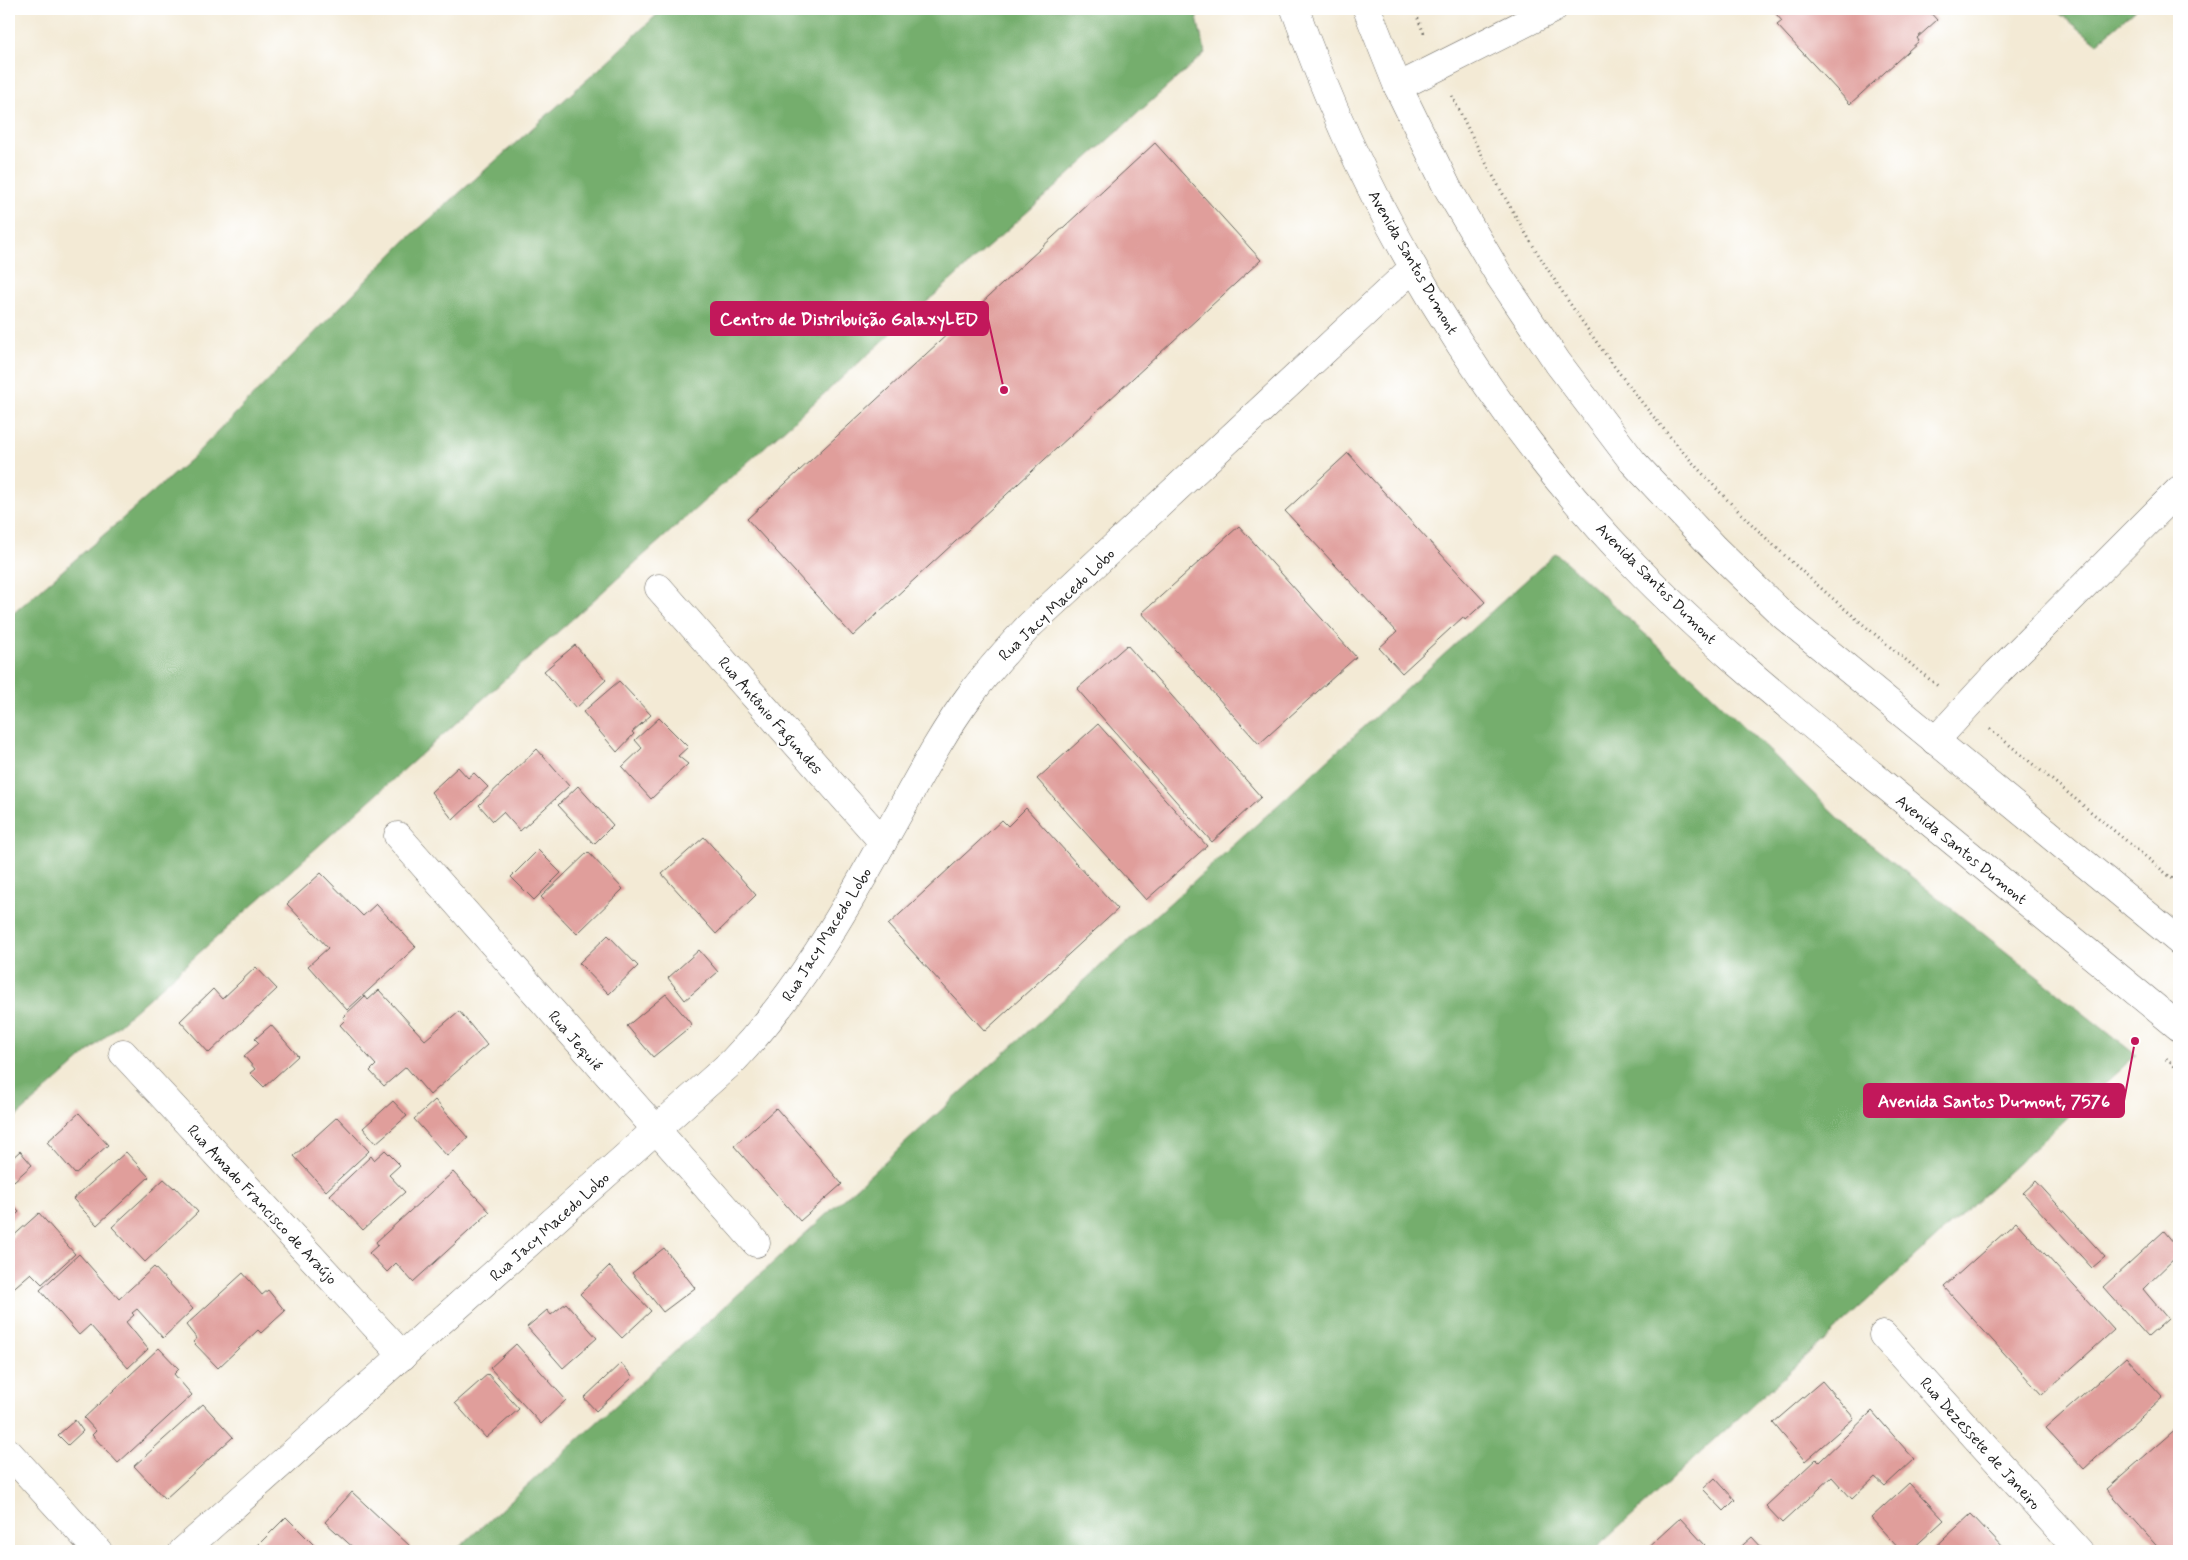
<svg xmlns="http://www.w3.org/2000/svg" width="2188" height="1560" viewBox="0 0 2188 1560" font-family="Mynerve,sans-serif">
  <rect width="100%" height="100%" fill="#fff"/>
  <filter id="ink" filterUnits="userSpaceOnUse"><feTurbulence type="fractalNoise" baseFrequency=".02" numOctaves="2"/><feDisplacementMap in="SourceGraphic" scale="10" xChannelSelector="R" yChannelSelector="G"/><feConvolveMatrix kernelMatrix="1 2 1 2 8 2 1 2 1" color-interpolation-filters="sRGB"/></filter>
  <filter id="wash" filterUnits="userSpaceOnUse"><feTurbulence type="fractalNoise" baseFrequency=".0096" numOctaves="4" result="noise"/><feDisplacementMap in="SourceGraphic" scale="20" xChannelSelector="R" yChannelSelector="G"/><feGaussianBlur stdDeviation="1.12" result="paint"/><feColorMatrix in="noise" values="0 0 0 0 0 0 0 0 0 0 0 0 0 0 0 0 0 1.4 0 .05"/><feComposite in="paint" operator="in"/></filter>
  <g filter="url(#wash)">
    <rect width="100%" height="100%" fill="#f3ead5"/>
    <!-- forest -->
    <g fill="#74ae6d" stroke="#486544">
      <path d="M 663,9 L 1195,9 L 1205,53 L 9,1123 L 9,617 L 190,460 L 404,242 L 598,70 Z"/>
      <path d="M 2054,9 L 2136,9 L 2097,43 Z"/>
      <path d="M 1556,553 L 1699,683 L 1845,824 L 2136,1055 L 1593,1551 L 455,1551 Z"/>
    </g>
    <g id="blocks">
      <!-- building -->
      <g fill="#e09e9b">
        <path d="M 1782,9 L 1927,9 L 1937,20 L 1917,38 L 1919,41 L 1850,104 L 1777,25 L 1782,21 L 1776,14 Z"/>
        <path d="M 1155,143 L 1261,260 L 853,636 L 747,519 Z"/>
        <path d="M 1348,453 L 1485,602 L 1465,620 L 1463,617 L 1402,673 L 1379,648 L 1397,632 L 1285,511 Z"/>
        <path d="M 1239,526 L 1356,657 L 1259,744 L 1142,613 Z"/>
        <path d="M 575,645 L 606,680 L 576,708 L 544,671 Z"/>
        <path d="M 1127,645 L 1261,797 L 1212,842 L 1077,689 Z"/>
        <path d="M 619,681 L 651,715 L 632,732 L 634,734 L 617,752 L 583,712 Z"/>
        <path d="M 659,718 L 688,747 L 678,756 L 688,764 L 651,799 L 622,767 L 642,748 L 635,740 Z"/>
        <path d="M 1098,724 L 1207,846 L 1146,900 L 1037,779 Z"/>
        <path d="M 537,749 L 569,786 L 520,831 L 503,812 L 493,821 L 479,805 Z"/>
        <path d="M 458,767 L 468,778 L 474,773 L 488,787 L 453,820 L 431,792 Z"/>
        <path d="M 578,786 L 613,825 L 594,844 L 558,805 Z"/>
        <path d="M 1026,808 L 1118,909 L 985,1031 L 888,925 L 1002,820 L 1008,826 Z"/>
        <path d="M 704,837 L 756,895 L 716,934 L 662,874 Z"/>
        <path d="M 538,850 L 561,873 L 534,900 L 511,877 Z"/>
        <path d="M 588,852 L 623,889 L 577,934 L 541,897 Z"/>
        <path d="M 321,873 L 363,916 L 376,904 L 416,947 L 347,1010 L 308,966 L 328,948 L 287,904 Z"/>
        <path d="M 608,935 L 638,966 L 609,994 L 579,963 Z"/>
        <path d="M 699,950 L 718,972 L 685,1000 L 668,978 Z"/>
        <path d="M 256,967 L 277,989 L 209,1053 L 180,1021 L 213,989 L 222,999 Z"/>
        <path d="M 379,990 L 425,1040 L 459,1011 L 487,1045 L 430,1095 L 406,1067 L 384,1086 L 370,1071 L 376,1065 L 340,1025 L 345,1020 L 343,1017 L 365,996 L 368,1000 Z"/>
        <path d="M 666,994 L 692,1025 L 653,1057 L 627,1026 Z"/>
        <path d="M 271,1025 L 298,1056 L 264,1087 L 250,1073 L 255,1069 L 244,1056 L 259,1043 L 255,1039 Z"/>
        <path d="M 435,1100 L 468,1138 L 447,1156 L 414,1119 Z"/>
        <path d="M 393,1101 L 407,1116 L 376,1143 L 363,1128 Z"/>
        <path d="M 776,1108 L 842,1184 L 800,1221 L 734,1146 Z"/>
        <path d="M 79,1113 L 108,1145 L 75,1174 L 47,1142 Z"/>
        <path d="M 337,1117 L 369,1151 L 326,1191 L 294,1156 Z"/>
        <path d="M 385,1150 L 400,1165 L 389,1175 L 405,1192 L 363,1230 L 330,1195 L 371,1156 L 374,1160 Z"/>
        <path d="M 20,1151 L 32,1165 L 14,1181 L 9,1176 L 9,1161 Z"/>
        <path d="M 126,1152 L 149,1177 L 97,1225 L 73,1199 Z"/>
        <path d="M 453,1172 L 490,1212 L 413,1282 L 396,1263 L 387,1272 L 369,1253 L 378,1245 L 376,1242 Z"/>
        <path d="M 164,1179 L 174,1188 L 175,1187 L 198,1212 L 145,1262 L 112,1227 Z"/>
        <path d="M 2036,1181 L 2105,1257 L 2092,1268 L 2023,1193 Z"/>
        <path d="M 9,1201 L 19,1212 L 9,1222 Z"/>
        <path d="M 39,1213 L 75,1254 L 42,1284 L 31,1273 L 9,1292 L 9,1240 Z"/>
        <path d="M 2016,1222 L 2114,1330 L 2042,1395 L 1944,1287 Z"/>
        <path d="M 2164,1231 L 2179,1249 L 2179,1254 L 2143,1289 L 2168,1319 L 2148,1337 L 2103,1287 Z"/>
        <path d="M 664,1248 L 695,1288 L 663,1312 L 632,1273 Z"/>
        <path d="M 79,1254 L 119,1299 L 154,1267 L 193,1309 L 163,1338 L 137,1309 L 132,1313 L 134,1315 L 126,1322 L 148,1349 L 128,1368 L 90,1325 L 79,1335 L 40,1290 Z"/>
        <path d="M 609,1266 L 651,1311 L 622,1338 L 580,1294 Z"/>
        <path d="M 243,1273 L 262,1295 L 268,1290 L 285,1311 L 261,1333 L 258,1330 L 218,1368 L 193,1342 L 197,1339 L 186,1325 Z"/>
        <path d="M 566,1303 L 597,1338 L 563,1368 L 527,1327 L 547,1310 L 551,1315 Z"/>
        <path d="M 516,1344 L 566,1400 L 541,1424 L 490,1368 Z"/>
        <path d="M 159,1348 L 179,1369 L 174,1374 L 192,1395 L 118,1463 L 92,1435 L 96,1431 L 84,1418 Z"/>
        <path d="M 2126,1357 L 2163,1397 L 2084,1469 L 2046,1428 Z"/>
        <path d="M 621,1363 L 633,1377 L 596,1411 L 584,1398 Z"/>
        <path d="M 488,1374 L 519,1409 L 486,1438 L 455,1403 Z"/>
        <path d="M 1822,1381 L 1854,1418 L 1805,1461 L 1773,1423 Z"/>
        <path d="M 203,1404 L 233,1437 L 165,1499 L 134,1466 Z"/>
        <path d="M 1872,1411 L 1914,1459 L 1885,1486 L 1875,1477 L 1852,1499 L 1832,1477 L 1782,1523 L 1766,1506 L 1816,1459 L 1819,1462 Z"/>
        <path d="M 75,1420 L 83,1431 L 68,1445 L 58,1435 Z"/>
        <path d="M 2179,1426 L 2179,1547 L 2175,1551 L 2162,1551 L 2107,1489 Z"/>
        <path d="M 1715,1478 L 1735,1500 L 1724,1511 L 1703,1489 Z"/>
        <path d="M 1909,1483 L 1944,1520 L 1910,1551 L 1901,1551 L 1871,1518 Z"/>
        <path d="M 352,1492 L 410,1546 L 405,1551 L 357,1551 L 325,1522 Z"/>
        <path d="M 1971,1514 L 2005,1550 L 1931,1551 Z"/>
        <path d="M 286,1517 L 320,1551 L 263,1551 L 258,1545 Z"/>
        <path d="M 1680,1518 L 1705,1545 L 1698,1551 L 1644,1551 Z"/>
        <path d="M 1752,1537 L 1765,1551 L 1736,1551 Z"/>
      </g>
    </g>
  </g>
  <g filter="url(#ink)">
    <use href="#blocks" fill-opacity="0" stroke="#67645d" stroke-width="1"/>
    <g fill="none" stroke-linecap="round" stroke-linejoin="round">
      <defs>
        <g id="minor">
          <path d="M 1398,87 L 1553,9"/>
          <path d="M 659,588 L 883,842"/>
          <path d="M 1935,741 L 1998,672 L 2179,490"/>
          <path d="M 398,836 L 756,1243"/>
          <path d="M 123,1053 L 403,1356"/>
          <path d="M 1883,1335 L 2079,1551"/>
          <path d="M 9,1453 L 98,1551"/>
          <path d="M 183,1551 L 733,1061 C 794,997 839,921 882,843 C 911,793 936,741 971,694 C 989,669 1010,647 1030,625 L 1413,268"/>
        </g>
        <g id="major">
          <path d="M 1295,9 C 1365,208 1485,411 1633,564 C 1709,643 1796,712 1881,782 C 1980,864 2080,945 2179,1027"/>
          <path d="M 1367,9 L 1398,87 L 1447,187 L 1500,277 L 1558,363 L 1633,462 L 1714,548 L 1784,616 L 2179,941"/>
        </g>
      </defs>
      <!-- minor casing -->
      <use href="#minor" stroke="#67645d" stroke-width="29"/>
      <!-- major casing -->
      <use href="#major" stroke="#67645d" stroke-width="29"/>
      <!-- path -->
      <g stroke="#67645d" stroke-width="3" stroke-dasharray="1 4" stroke-linecap="butt">
        <path d="M 1414,9 L 1425,36"/>
        <path d="M 1452,96 C 1510,216 1581,331 1667,433 C 1747,529 1843,609 1939,687"/>
        <path d="M 1990,729 L 2179,884"/>
        <path d="M 2166,1059 L 2179,1070"/>
      </g>
      <!-- minor -->
      <use href="#minor" stroke="#fff" stroke-width="28"/>
      <!-- major -->
      <use href="#major" stroke="#fff" stroke-width="28"/>
    </g>
  </g>
  <g text-anchor="middle" stroke-width="4.5" stroke-linejoin="round" paint-order="stroke">
    <!-- street labels -->
    <g font-size="16" fill="#1c1c1c" stroke="#fff">
      <text transform="translate(1414 262) rotate(60)" y="6">Avenida Santos Dumont</text>
      <text transform="translate(1657 583) rotate(45)" y="6">Avenida Santos Dumont</text>
      <text transform="translate(1056 604) rotate(-44)" y="6">Rua Jacy Macedo Lobo</text>
      <text transform="translate(771 715) rotate(49)" y="6">Rua Antônio Fagundes</text>
      <text transform="translate(1962 849) rotate(39)" y="6">Avenida Santos Dumont</text>
      <text transform="translate(826 934) rotate(-58)" y="6">Rua Jacy Macedo Lobo</text>
      <text transform="translate(576 1040) rotate(49)" y="6">Rua Jequié</text>
      <text transform="translate(263 1204) rotate(47)" y="6">Rua Amado Francisco de Araújo</text>
      <text transform="translate(549 1226) rotate(-42)" y="6">Rua Jacy Macedo Lobo</text>
      <text transform="translate(1981 1443) rotate(48)" y="6">Rua Dezessete de Janeiro</text>
    </g>
  </g>
  <!-- callouts -->
  <path fill="none" stroke="#c2185b" stroke-width="2" d="M1004 390L988 319M2135 1041L2124 1101"/>
  <g fill="#c2185b" stroke="#fff" stroke-width="2">
    <circle cx="1004" cy="390" r="5"/>
    <circle cx="2135" cy="1041" r="5"/>
  </g>
  <g fill="#c2185b" stroke="#c2185b" stroke-width="2">
    <rect x="711" y="302" width="277" height="33" rx="5"/>
    <rect x="1864" y="1084" width="260" height="33" rx="5"/>
  </g>
  <g font-size="18" text-anchor="middle" font-weight="bold" fill="#fff">
    <text x="849" y="325">Centro de Distribuição GalaxyLED</text>
    <text x="1994" y="1107">Avenida Santos Dumont, 7576</text>
  </g>
  <!-- margin -->
  <rect width="2188" height="1560" fill="none" stroke="#fff" stroke-width="30"/>
</svg>
